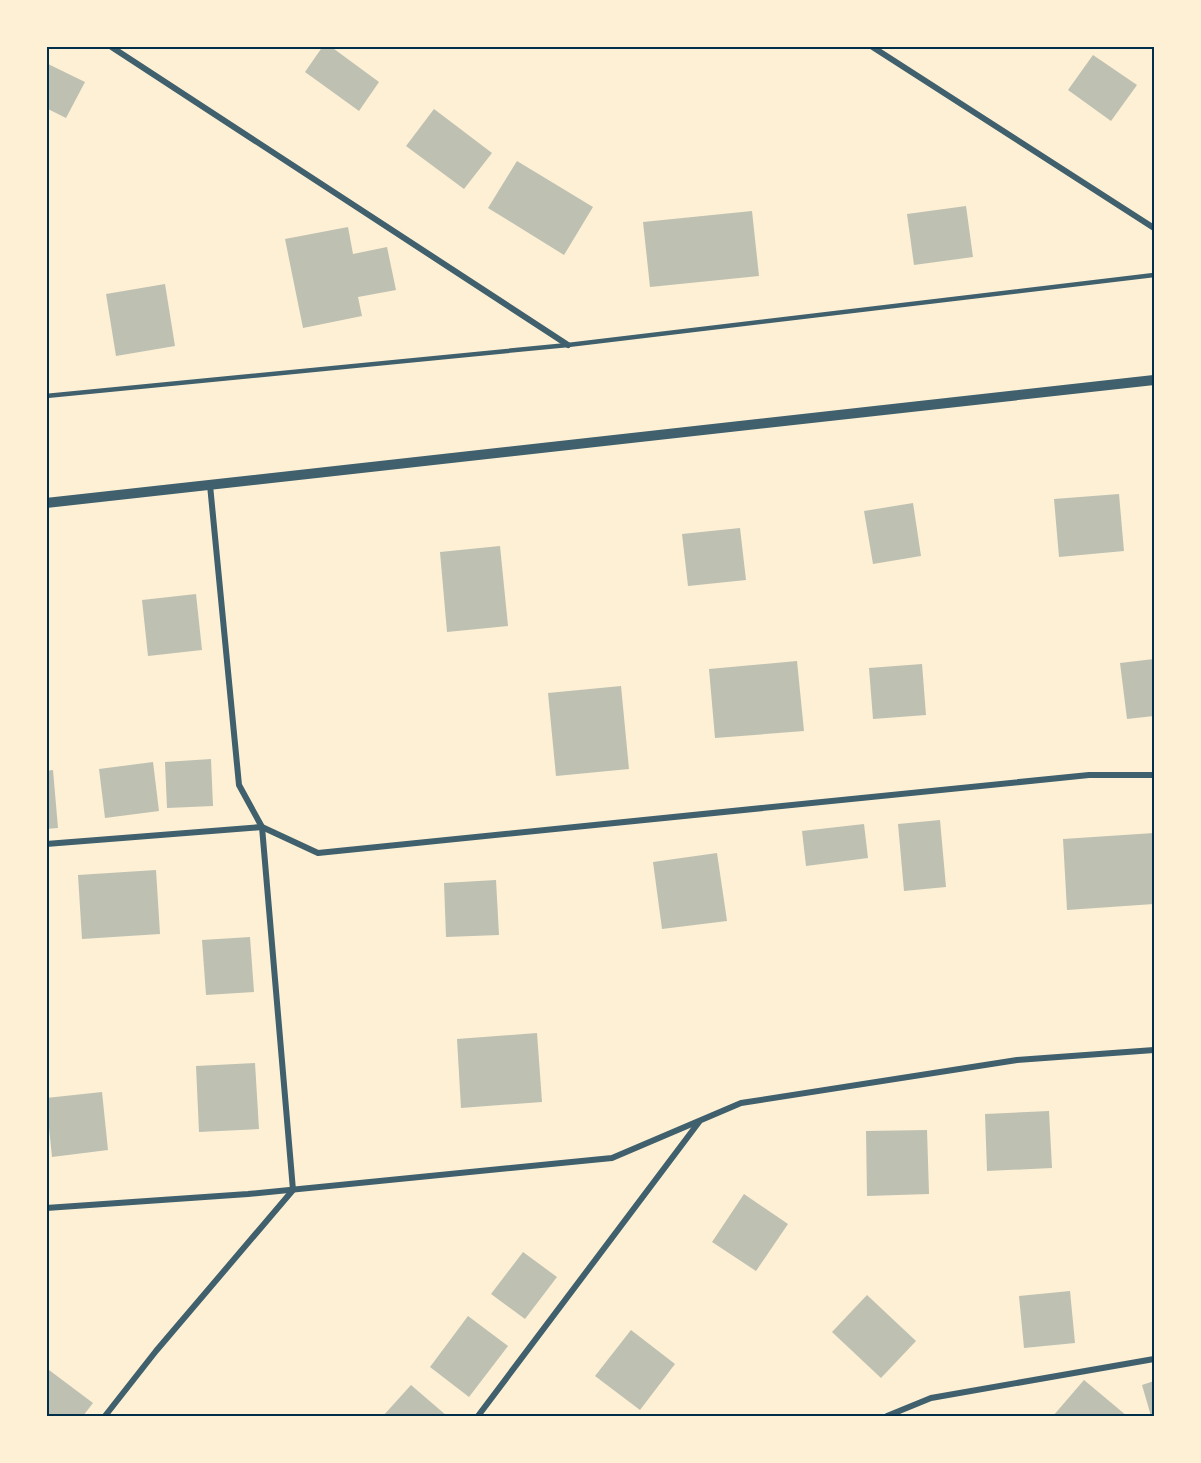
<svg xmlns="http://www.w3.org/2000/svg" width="1201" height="1463" viewBox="0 0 1201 1463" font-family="Manrope,sans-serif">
  <rect width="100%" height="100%" fill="#fdf0d5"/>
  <!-- building -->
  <g fill="#bec0b2">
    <path d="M 323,46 L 330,46 L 379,82 L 359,111 L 305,72 Z"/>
    <path d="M 1093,55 L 1137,85 L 1111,121 L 1068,90 Z"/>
    <path d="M 46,63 L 85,82 L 66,118 L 46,108 Z"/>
    <path d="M 434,109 L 492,153 L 464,189 L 406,146 Z"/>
    <path d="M 517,161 L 593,207 L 564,255 L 488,208 Z"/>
    <path d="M 966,206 L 973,257 L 914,265 L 907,214 Z"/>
    <path d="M 752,211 L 759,276 L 650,287 L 643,222 Z"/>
    <path d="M 348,227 L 353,254 L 387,247 L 396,290 L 358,297 L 362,316 L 303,328 L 285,239 Z"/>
    <path d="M 165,284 L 175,346 L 116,356 L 106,294 Z"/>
    <path d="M 1119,494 L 1124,551 L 1059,557 L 1054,499 Z"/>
    <path d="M 913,503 L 921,556 L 873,564 L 864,511 Z"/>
    <path d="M 740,528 L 746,580 L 688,586 L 682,534 Z"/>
    <path d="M 500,546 L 508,626 L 447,632 L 440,552 Z"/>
    <path d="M 196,594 L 202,650 L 148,656 L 142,600 Z"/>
    <path d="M 1154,659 L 1154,716 L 1127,719 L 1120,663 Z"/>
    <path d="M 797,661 L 804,731 L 715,738 L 709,669 Z"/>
    <path d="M 922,664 L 926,715 L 873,719 L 869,668 Z"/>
    <path d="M 621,686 L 629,769 L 556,776 L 548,693 Z"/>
    <path d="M 211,759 L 213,806 L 167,808 L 165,762 Z"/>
    <path d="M 153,762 L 159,811 L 105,818 L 99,769 Z"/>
    <path d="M 53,770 L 58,828 L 46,829 L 46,771 Z"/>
    <path d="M 940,820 L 946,887 L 904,891 L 898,824 Z"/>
    <path d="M 864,824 L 868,858 L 806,866 L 802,831 Z"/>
    <path d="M 1154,833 L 1154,904 L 1067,910 L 1063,839 Z"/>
    <path d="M 717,853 L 727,921 L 662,929 L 653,862 Z"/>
    <path d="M 156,870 L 160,934 L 82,939 L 78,875 Z"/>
    <path d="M 496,880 L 499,935 L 446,937 L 444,883 Z"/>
    <path d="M 250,937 L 254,992 L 206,995 L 202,940 Z"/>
    <path d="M 537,1033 L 542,1102 L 461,1108 L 457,1039 Z"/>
    <path d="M 255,1063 L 259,1129 L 199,1132 L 196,1066 Z"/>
    <path d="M 102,1092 L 108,1150 L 52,1157 L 46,1098 Z"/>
    <path d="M 1049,1111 L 1052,1168 L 987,1171 L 985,1114 Z"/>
    <path d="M 927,1130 L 929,1194 L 867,1196 L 866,1131 Z"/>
    <path d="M 744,1194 L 788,1224 L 756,1271 L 712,1242 Z"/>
    <path d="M 523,1252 L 557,1277 L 525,1319 L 491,1294 Z"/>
    <path d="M 1070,1291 L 1075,1343 L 1024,1348 L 1019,1296 Z"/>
    <path d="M 867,1295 L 916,1341 L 881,1378 L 832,1332 Z"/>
    <path d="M 468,1316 L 508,1346 L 469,1397 L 430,1367 Z"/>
    <path d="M 631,1330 L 675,1364 L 640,1410 L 595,1376 Z"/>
    <path d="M 49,1370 L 93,1403 L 83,1416 L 46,1416 L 46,1373 Z"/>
    <path d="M 1084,1380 L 1127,1416 L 1053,1416 Z"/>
    <path d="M 1154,1381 L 1154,1416 L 1151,1416 L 1142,1385 Z"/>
    <path d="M 411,1385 L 447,1416 L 383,1416 Z"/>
  </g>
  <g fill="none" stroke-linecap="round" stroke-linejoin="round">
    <!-- service -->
    <path stroke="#3f606c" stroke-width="4.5" d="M 46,396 L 568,345 L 1154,275"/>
    <!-- minor -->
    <g stroke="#3f606c" stroke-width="6">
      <path d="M 110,46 L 568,345"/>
      <path d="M 871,46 L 1154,228"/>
      <path d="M 46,844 L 262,827 L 318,853 L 1089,775 L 1154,775"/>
      <path d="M 46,1208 L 248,1194 L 612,1158 L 741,1103 L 1017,1060 L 1154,1050"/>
      <path d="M 105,1416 L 156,1351 L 293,1190 L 262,827 L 239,785 L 210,485"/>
      <path d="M 478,1416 L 699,1122"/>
      <path d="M 887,1416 L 931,1398 L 1154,1359"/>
    </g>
    <!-- tertiary -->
    <path stroke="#3f606c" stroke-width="10" d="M 46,503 L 1154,380"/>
  </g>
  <!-- border -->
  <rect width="1201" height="1463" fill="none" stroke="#fdf0d5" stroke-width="96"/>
  <rect x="48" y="48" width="1105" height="1367" fill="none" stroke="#003049" stroke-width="2"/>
</svg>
